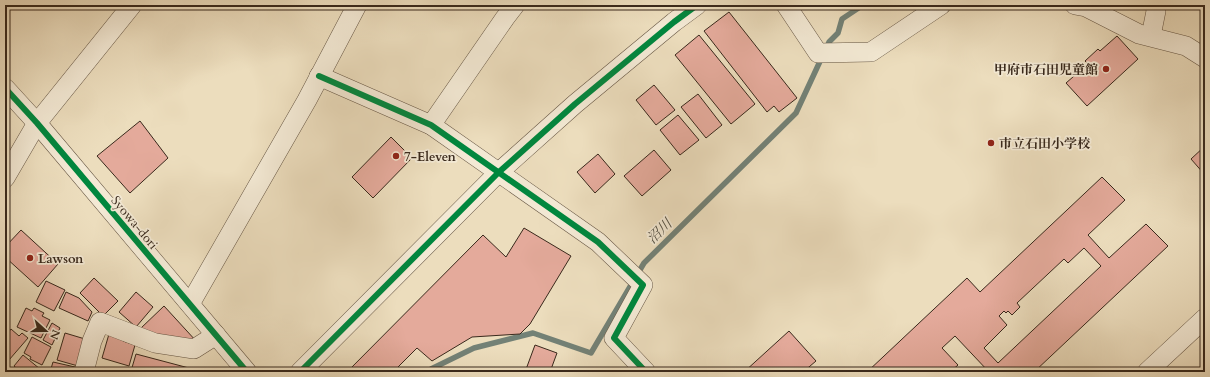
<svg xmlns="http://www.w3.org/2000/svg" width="1210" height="377" viewBox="0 0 1210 377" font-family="Cardo,'Noto Serif JP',serif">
  <rect width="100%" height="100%" fill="#ecddbd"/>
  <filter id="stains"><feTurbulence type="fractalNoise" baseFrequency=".005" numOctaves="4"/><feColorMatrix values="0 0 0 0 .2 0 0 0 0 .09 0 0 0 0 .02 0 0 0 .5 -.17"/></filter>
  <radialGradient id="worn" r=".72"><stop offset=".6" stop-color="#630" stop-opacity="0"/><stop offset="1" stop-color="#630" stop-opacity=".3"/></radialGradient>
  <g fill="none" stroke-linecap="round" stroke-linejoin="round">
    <!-- stream -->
    <g stroke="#738176" stroke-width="5.5">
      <path d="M 826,49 L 829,42 L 838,33 L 842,19 L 863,5"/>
      <path d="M 429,372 L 431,369 L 474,348 L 533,333 L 591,353 L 644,263 L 796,113 L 822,57"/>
    </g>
  </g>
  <!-- building -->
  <g fill="#e4aa9b" stroke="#39291c" fill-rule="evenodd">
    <path d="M 729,12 L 797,98 L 779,112 L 774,106 L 767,112 L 704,31 Z"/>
    <path d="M 699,35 L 755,104 L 731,124 L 675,55 Z"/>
    <path d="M 1117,36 L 1138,59 L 1087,106 L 1066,83 L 1088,64 L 1085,61 L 1098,49 L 1100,51 Z"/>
    <path d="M 654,85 L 675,110 L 656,125 L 636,100 Z"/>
    <path d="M 698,94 L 722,125 L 706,138 L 681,107 Z"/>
    <path d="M 678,115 L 699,140 L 680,155 L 660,130 Z"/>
    <path d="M 140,121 L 168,158 L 130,193 L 97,156 Z"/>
    <path d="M 391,137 L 412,158 L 373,198 L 352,177 Z"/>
    <path d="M 1205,146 L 1205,175 L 1191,159 Z"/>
    <path d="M 654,150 L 671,170 L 642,196 L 624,176 Z"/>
    <path d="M 598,154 L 615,174 L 595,193 L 577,172 Z"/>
    <path d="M 1102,177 L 1125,200 L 1088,235 L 1109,258 L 1146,224 L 1168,246 L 1034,372 L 989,372 L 955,336 L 942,348 L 958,365 L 950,372 L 867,372 L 967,278 L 980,292 ZM 1084,248 L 1101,266 L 998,363 L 984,348 L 1007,325 L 999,316 L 1004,311 L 1006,313 L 1008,311 L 1012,315 L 1020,307 L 1017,303 L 1064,259 L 1068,263 Z"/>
    <path d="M 524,228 L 571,256 L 530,324 L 520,334 L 472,337 L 432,361 L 417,348 L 393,372 L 347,372 L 483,235 L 506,257 Z"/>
    <path d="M 21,230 L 58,264 L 38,287 L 5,257 L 5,247 Z"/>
    <path d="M 94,278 L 118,301 L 103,316 L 80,293 Z"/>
    <path d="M 46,281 L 65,290 L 54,311 L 36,302 Z"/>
    <path d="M 66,292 L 79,298 L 92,312 L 88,321 L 59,308 Z"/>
    <path d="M 136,292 L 153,307 L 136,327 L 119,312 Z"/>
    <path d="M 164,306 L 197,342 L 164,338 L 140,329 Z"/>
    <path d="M 26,308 L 32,311 L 34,308 L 44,313 L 42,316 L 50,320 L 41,338 L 17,327 Z"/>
    <path d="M 52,323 L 60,328 L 52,345 L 43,340 Z"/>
    <path d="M 11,329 L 19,336 L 22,333 L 28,338 L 9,360 L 5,357 L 5,337 Z"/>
    <path d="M 789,331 L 816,361 L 803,372 L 744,372 Z"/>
    <path d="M 65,333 L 85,339 L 78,366 L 57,360 Z"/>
    <path d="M 109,334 L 124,339 L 123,341 L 135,345 L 129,366 L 102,358 Z"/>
    <path d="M 32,337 L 51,347 L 42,365 L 30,359 L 31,357 L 24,353 Z"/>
    <path d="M 535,345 L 557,353 L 550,372 L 525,372 Z"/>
    <path d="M 136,354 L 204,372 L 135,372 L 131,371 Z"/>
    <path d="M 23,355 L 40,369 L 38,372 L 21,372 L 14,366 Z"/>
    <path d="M 53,362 L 75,367 L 74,372 L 50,372 Z"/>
  </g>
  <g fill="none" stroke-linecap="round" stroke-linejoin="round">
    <defs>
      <g id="minor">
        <path d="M 786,5 L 818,53 L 871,52 L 941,5"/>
        <path d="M 1075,5 L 1086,7 L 1139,34 L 1186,46 L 1205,58"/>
        <path d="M 1151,36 L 1156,11 L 1155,5"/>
        <path d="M 319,76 L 431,125 L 598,242 L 643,285 L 614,338 L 646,372"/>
        <path d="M 5,88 L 37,123 L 247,372"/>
        <path d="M 431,125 L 505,18 L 515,5"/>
        <path d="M 5,178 L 37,123 L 132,5"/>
        <path d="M 190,304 L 307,100 L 357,5"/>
        <path d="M 84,372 L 92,341 L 100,322 L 155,343 L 194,349 L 216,335"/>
        <path d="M 300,372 L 499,172 L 575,104 L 674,22 L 697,5"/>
        <path d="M 1147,372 L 1205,318"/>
      </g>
    </defs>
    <!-- minor casing -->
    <use href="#minor" stroke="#665644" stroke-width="20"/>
    <!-- minor -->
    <use href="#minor" stroke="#f3e9d4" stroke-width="19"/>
    <defs>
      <g id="cycleway">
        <path d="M 319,76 L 431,125 L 598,242 L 643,285 L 614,338 L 646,372"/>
        <path d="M 5,88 L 37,123 L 247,372"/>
        <path d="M 300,372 L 499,172 L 575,104 L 674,22 L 697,5"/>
      </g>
    </defs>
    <!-- cycleway casing -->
    <use href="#cycleway" stroke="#f3e9d4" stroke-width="8"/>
    <!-- cycleway -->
    <use href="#cycleway" stroke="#00873e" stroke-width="6"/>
  </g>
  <!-- markers -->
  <g fill="#8f2418" stroke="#f3e9d4" stroke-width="1.5">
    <circle cx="1106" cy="69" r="4"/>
    <circle cx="991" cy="143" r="4"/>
    <circle cx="396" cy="156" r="4"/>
    <circle cx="30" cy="258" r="4"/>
  </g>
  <g text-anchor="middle" stroke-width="3.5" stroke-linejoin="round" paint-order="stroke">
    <!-- poi labels -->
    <g font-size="13" font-weight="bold" fill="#39291c" stroke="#f3e9d4" text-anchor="start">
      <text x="1098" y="74" text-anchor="end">甲府市石田児童館</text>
      <text x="999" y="148">市立石田小学校</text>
      <text x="404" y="161">7-Eleven</text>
      <text x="38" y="263">Lawson</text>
    </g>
    <!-- street labels -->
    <g font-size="13" fill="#39291c" stroke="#f3e9d4">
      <text transform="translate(135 222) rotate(50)" y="5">Syowa-dori</text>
    </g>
    <!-- water labels -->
    <g font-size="14" font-style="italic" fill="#514e42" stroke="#f3e9d4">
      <text transform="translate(659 231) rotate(-44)" y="5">沼川</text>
    </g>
  </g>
  <!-- margin -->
  <rect width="1210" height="377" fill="none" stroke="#ecddbd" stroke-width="20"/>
  <rect x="6" y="6" width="1198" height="365" fill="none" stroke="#39291c" stroke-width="2"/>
  <rect x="10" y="10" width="1190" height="357" fill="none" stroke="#39291c"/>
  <!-- north arrow -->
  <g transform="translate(46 331) rotate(111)" stroke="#f3e9d4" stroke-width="3" paint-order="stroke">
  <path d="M0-3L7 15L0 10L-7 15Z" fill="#39291c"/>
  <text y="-6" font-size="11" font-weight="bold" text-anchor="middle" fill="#39291c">N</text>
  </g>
  <rect width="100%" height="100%" filter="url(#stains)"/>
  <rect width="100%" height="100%" fill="url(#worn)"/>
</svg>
